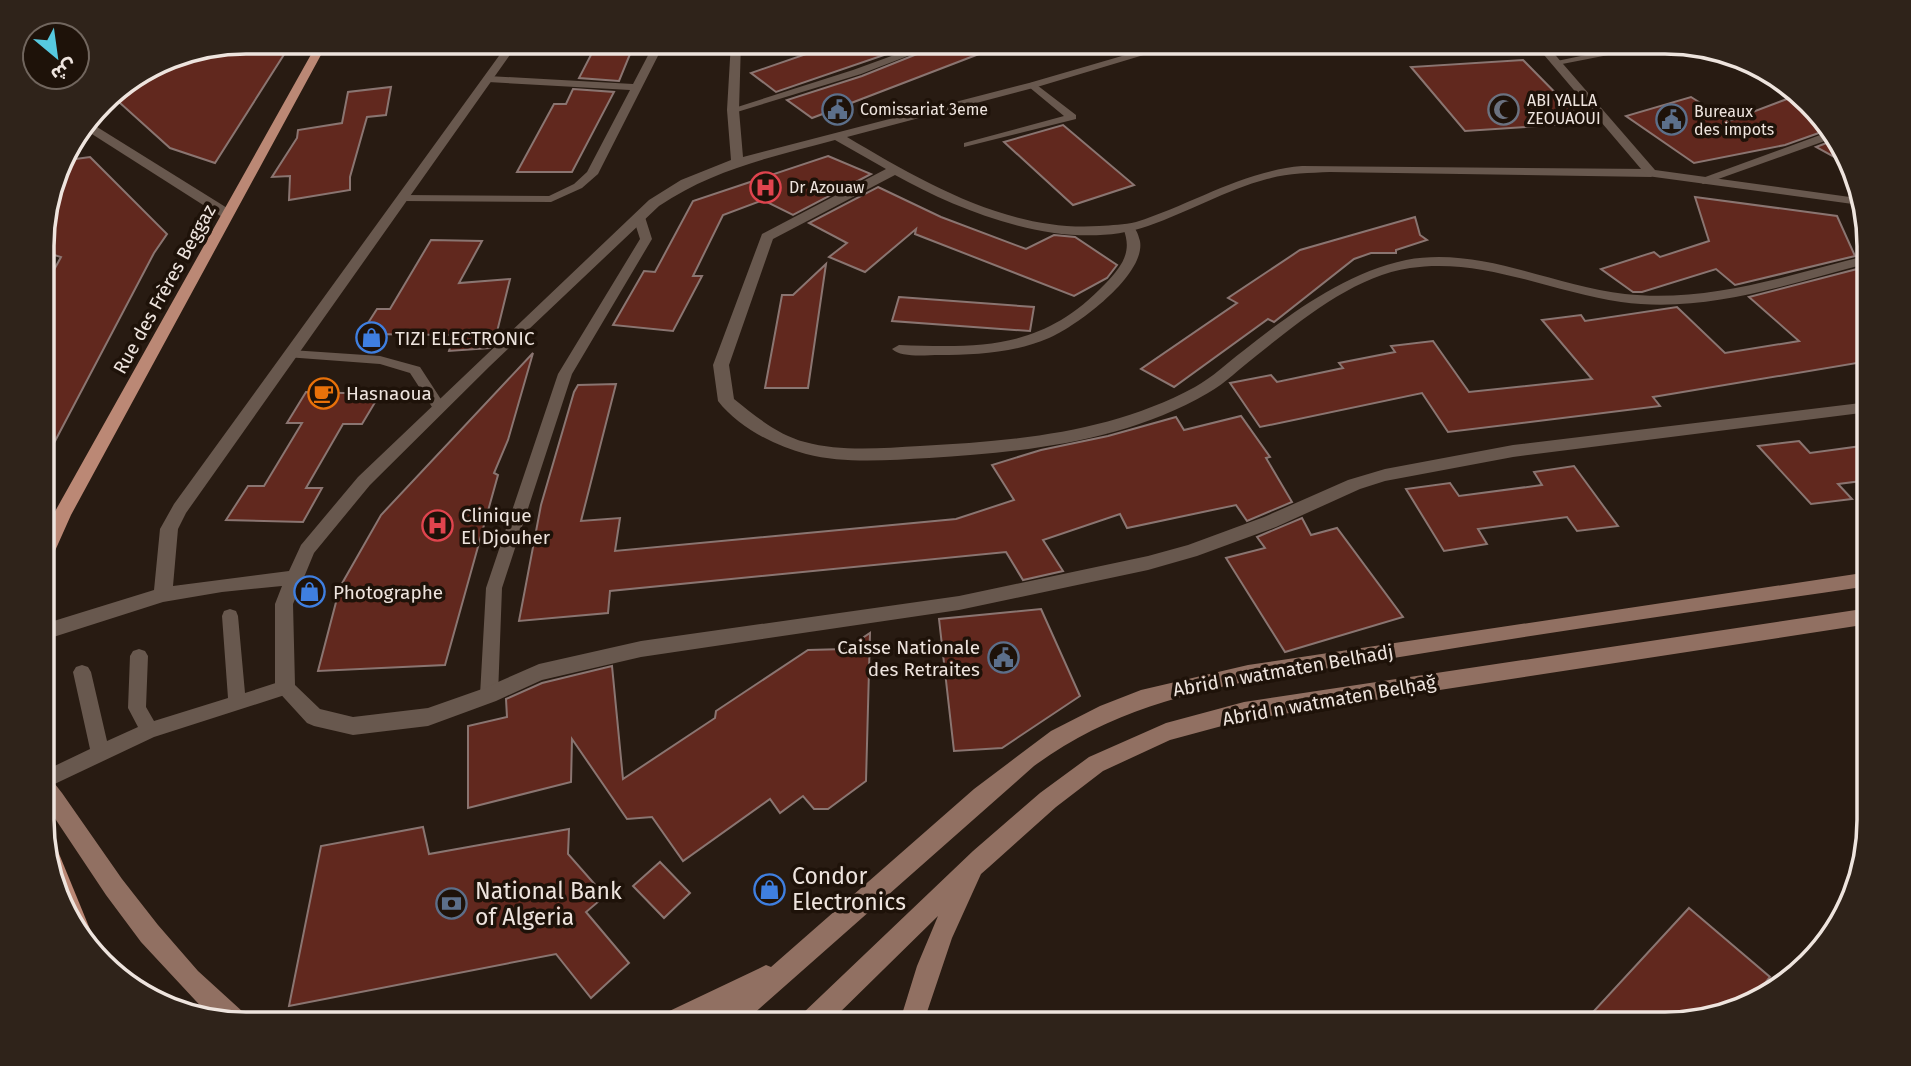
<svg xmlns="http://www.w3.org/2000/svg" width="1911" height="1066" viewBox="0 0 1911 1066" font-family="'Fira Sans','Noto Sans Arabic',sans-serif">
  <rect width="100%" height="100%" fill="#281b12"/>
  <!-- building -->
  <g fill="#61281e" stroke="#8a7571" stroke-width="2">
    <path d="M 246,42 L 292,42 L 215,163 L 170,148 L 110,94 L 168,57 Z"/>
    <path d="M 608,42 L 635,42 L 619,81 L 579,78 L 593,51 L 603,51 Z"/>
    <path d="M 841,42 L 922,42 L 776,92 L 751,73 Z"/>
    <path d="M 947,42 L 1005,44 L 812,118 L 787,100 L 862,76 Z"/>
    <path d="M 1523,60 L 1585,123 L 1465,131 L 1411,67 Z"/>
    <path d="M 391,87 L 386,115 L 367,117 L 350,177 L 350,190 L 289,200 L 290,176 L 272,177 L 297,138 L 298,130 L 342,123 L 348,92 Z"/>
    <path d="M 573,89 L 614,92 L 572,172 L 517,172 L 554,104 L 566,104 Z"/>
    <path d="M 1795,96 L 1830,129 L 1785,145 L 1694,163 L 1626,116 L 1691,97 L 1729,121 Z"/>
    <path d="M 1063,125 L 1134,185 L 1073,205 L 1004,142 Z"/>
    <path d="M 1837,139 L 1845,163 L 1816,147 Z"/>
    <path d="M 828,156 L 871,174 L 793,215 L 763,200 L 723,215 L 693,276 L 702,276 L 673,331 L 613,325 L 644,271 L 655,272 L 693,201 Z"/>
    <path d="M 90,157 L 167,234 L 154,253 L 44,462 L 44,288 L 61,257 L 44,252 L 44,220 L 61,161 Z"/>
    <path d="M 878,187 L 941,217 L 1026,249 L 1054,235 L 1075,237 L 1117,265 L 1107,278 L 1074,296 L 915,234 L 916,229 L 865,272 L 829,257 L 847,243 L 809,223 Z"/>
    <path d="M 1695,197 L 1837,216 L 1855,256 L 1735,285 L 1716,269 L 1642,292 L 1633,292 L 1601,269 L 1654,252 L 1660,257 L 1709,241 Z"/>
    <path d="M 1415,217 L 1420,235 L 1427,240 L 1396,250 L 1396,253 L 1371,253 L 1354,259 L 1274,322 L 1268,319 L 1174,387 L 1141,369 L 1237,303 L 1228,298 L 1300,250 Z"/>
    <path d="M 431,240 L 482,241 L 459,283 L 510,279 L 494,344 L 490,348 L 449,351 L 454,335 L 361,334 L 377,309 L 390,309 Z"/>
    <path d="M 826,264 L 808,388 L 765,388 L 782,295 L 793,295 Z"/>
    <path d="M 1861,268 L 1869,285 L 1869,361 L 1653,397 L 1660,406 L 1448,432 L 1422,393 L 1260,427 L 1230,383 L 1271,375 L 1277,382 L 1343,368 L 1339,363 L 1395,352 L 1391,346 L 1433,341 L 1469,392 L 1592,379 L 1542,320 L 1581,315 L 1585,321 L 1677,307 L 1725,353 L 1799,341 L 1749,297 Z"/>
    <path d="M 899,297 L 1034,307 L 1030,331 L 892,321 Z"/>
    <path d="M 533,353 L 508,440 L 494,473 L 498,475 L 445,665 L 318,671 L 340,587 L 381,515 Z"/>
    <path d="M 616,384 L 581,521 L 620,518 L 615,551 L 956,519 L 1014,500 L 992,465 L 1041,450 L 1108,436 L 1176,417 L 1184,430 L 1241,416 L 1270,457 L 1266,458 L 1292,502 L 1247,521 L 1236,505 L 1127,528 L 1120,514 L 1043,540 L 1063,571 L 1023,580 L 1006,552 L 610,591 L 608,613 L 519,621 L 541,505 L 574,392 L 578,385 Z"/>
    <path d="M 306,392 L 380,394 L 362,424 L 343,424 L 306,488 L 322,488 L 303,522 L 226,520 L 248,486 L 264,486 L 302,423 L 287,423 Z"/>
    <path d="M 1799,441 L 1810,453 L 1869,445 L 1869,480 L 1838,484 L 1852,499 L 1811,504 L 1758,446 Z"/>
    <path d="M 1574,466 L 1618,526 L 1577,531 L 1567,517 L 1478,529 L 1487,544 L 1444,551 L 1406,489 L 1450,483 L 1459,496 L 1542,485 L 1534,472 Z"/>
    <path d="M 1302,518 L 1311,535 L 1337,528 L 1403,617 L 1285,652 L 1226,558 L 1265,548 L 1257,537 Z"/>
    <path d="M 1041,609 L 1080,696 L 1002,748 L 954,751 L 939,619 Z"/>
    <path d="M 870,633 L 866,781 L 828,809 L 814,809 L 803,796 L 780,813 L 770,799 L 683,861 L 652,817 L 627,819 L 572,739 L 571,782 L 468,808 L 468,726 L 507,717 L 506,699 L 542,683 L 612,666 L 623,779 L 715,718 L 716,711 L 808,650 L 846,649 Z"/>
    <path d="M 423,827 L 429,854 L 569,829 L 568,854 L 605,896 L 586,912 L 629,963 L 591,998 L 556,954 L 289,1006 L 321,846 Z"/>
    <path d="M 660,862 L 690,893 L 664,918 L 633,886 Z"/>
    <path d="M 1689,908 L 1770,977 L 1753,998 L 1678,1024 L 1582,1024 Z"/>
  </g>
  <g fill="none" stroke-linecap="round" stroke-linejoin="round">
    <!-- service -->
    <g fill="#68584e" fill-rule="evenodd">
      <path d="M 655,42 L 665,42 L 598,174 L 582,188 L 551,202 L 403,201 L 397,198 L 403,195 L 549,196 L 574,184 L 587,172 L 630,90 L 488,82 L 483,79 L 488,76 L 633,84 Z"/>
      <path d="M 930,42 L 944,42 L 861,74 L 737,112 L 728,110 L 853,70 Z"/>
      <path d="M 1033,82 L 1076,115 L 1076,119 L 964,147 L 964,143 L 1064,116 L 1029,87 L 1028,85 Z"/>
      <path d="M 639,213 L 645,217 L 652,239 L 572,374 L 502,588 L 498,695 L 495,700 L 489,703 L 483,700 L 480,695 L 486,588 L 558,374 L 640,239 L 633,217 Z"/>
      <path d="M 1129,224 C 1136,227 1138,234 1140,241 C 1146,275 1077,326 1049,338 C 1014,353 976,355 939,355 C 926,355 901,358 892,349 L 899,345 C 984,348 1043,349 1105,284 C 1122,266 1133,252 1123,228 Z"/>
      <path d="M 291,350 L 380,356 L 420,367 L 446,407 L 444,410 L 434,410 L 410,373 L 380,364 L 286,357 L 284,354 Z"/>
      <path d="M 230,609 L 236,611 L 238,616 L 245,693 L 285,680 L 291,683 L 294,688 L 291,693 L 154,737 L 44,789 L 44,771 L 90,749 L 73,672 L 76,667 L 82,665 L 88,667 L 91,672 L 107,741 L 138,727 L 128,708 L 130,656 L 133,651 L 139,649 L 145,651 L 148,656 L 146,707 L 154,721 L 228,698 L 222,616 L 224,611 Z"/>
    </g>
    <!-- minor -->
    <g fill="#68584e" fill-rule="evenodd">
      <path d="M 509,42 L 519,42 L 186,513 L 178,529 L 173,586 L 289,571 L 301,545 L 358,477 L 649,200 L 681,180 L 731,160 L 727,110 L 731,42 L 741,42 L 739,110 L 743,157 L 1029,83 L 1170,42 L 1187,42 L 1037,87 L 847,137 C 923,182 1008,232 1099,226 C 1112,225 1124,225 1136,222 C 1192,204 1243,171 1302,166 L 1651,169 L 1657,173 L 1651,177 L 1330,172 C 1309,173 1287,173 1267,179 C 1226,190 1188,212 1148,226 C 1068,254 965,214 895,175 L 773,239 L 729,365 L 734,399 C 755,416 778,435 805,442 C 842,452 882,448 920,446 C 1014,441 1110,433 1195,387 C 1213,377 1227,363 1243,351 C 1291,313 1345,273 1406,260 C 1481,246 1552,286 1625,294 C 1708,303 1789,275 1869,255 L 1869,263 C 1789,284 1705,314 1621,302 C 1550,292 1483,257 1410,268 C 1354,276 1300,321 1256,356 C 1240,368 1226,383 1208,393 C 1124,442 1024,452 929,458 C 888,460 846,464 806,454 C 775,446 738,427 718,401 L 713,365 L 762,234 L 886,169 L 835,140 C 772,157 714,169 659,206 L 490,366 L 370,485 L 314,553 L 293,604 L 295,685 L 320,709 L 353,717 L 428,708 L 482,689 L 539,664 L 641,641 L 959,596 L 1148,556 L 1188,545 L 1264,517 L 1348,480 L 1385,469 L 1513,445 L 1869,402 L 1869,412 L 1513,457 L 1385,481 L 1360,489 L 1276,527 L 1197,556 L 1148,570 L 959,610 L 641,657 L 542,680 L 496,701 L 428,726 L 353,735 L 314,726 L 307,723 L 275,688 L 275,604 L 282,586 L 222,592 L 163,602 L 44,640 L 44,624 L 154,590 L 160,529 L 174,504 Z"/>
      <path d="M 1648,42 L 1670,43 L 1557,65 L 1552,62 Z"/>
      <path d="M 89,122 L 232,211 L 234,214 L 227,218 L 222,217 L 84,129 Z"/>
      <path d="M 1831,131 L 1836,137 L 1707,183 L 1703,184 L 1697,180 Z"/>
    </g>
    <!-- tertiary -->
    <path fill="#68584e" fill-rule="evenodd" d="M 1533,42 L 1544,42 L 1655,170 L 1857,198 L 1860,205 L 1647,176 Z"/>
    <!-- secondary -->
    <g fill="#917062" fill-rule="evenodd">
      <path d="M 1869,572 L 1869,586 C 1714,609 1560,630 1406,656 C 1276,678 1144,685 1034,766 L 742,1024 L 711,1024 L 715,1014 L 696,1024 L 658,1024 L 661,1015 L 758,969 L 766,965 L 771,967 L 974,789 L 1051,731 L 1100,706 L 1141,690 L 1248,665 Z"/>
      <path d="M 1869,608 L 1869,624 L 1244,720 L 1170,740 L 1103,771 L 1056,807 L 989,867 L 981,874 L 952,938 L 923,1024 L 899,1024 L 917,966 L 938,916 L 828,1024 L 798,1024 L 801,1015 L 973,851 L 1040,793 L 1089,757 L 1166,723 L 1244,702 Z"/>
      <path d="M 44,776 L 51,779 L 62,793 L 122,879 L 158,925 L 198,971 L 243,1012 L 245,1024 L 208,1014 L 141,942 L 106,895 L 44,802 Z"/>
    </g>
    <!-- primary -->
    <g fill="#bb8875" fill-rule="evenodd">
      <path d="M 318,42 L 328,42 L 71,515 L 50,562 L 44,564 L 44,537 L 53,515 Z"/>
      <path d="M 44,834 L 52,837 L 55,844 L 94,939 L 90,947 L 77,934 L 44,846 Z"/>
    </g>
  </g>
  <!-- icons -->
  <defs>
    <symbol id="civic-ring" viewBox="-11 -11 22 22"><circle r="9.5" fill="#1e1209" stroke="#5c6f8a" stroke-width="1.5"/><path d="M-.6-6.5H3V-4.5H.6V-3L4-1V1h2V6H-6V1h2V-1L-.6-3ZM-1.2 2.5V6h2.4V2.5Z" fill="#5c6f8a"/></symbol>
    <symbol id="mosque-ring" viewBox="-11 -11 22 22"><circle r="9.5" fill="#1e1209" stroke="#6b7280" stroke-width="1.5"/><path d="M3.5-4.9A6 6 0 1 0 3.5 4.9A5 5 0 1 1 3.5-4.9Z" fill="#6b7280"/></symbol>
    <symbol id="hospital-ring" viewBox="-11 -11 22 22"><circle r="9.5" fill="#1e1209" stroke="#e0444e" stroke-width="1.5"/><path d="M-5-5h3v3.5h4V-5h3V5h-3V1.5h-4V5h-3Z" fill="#e0444e"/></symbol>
    <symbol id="shop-ring" viewBox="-11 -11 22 22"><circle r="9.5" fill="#1e1209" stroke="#3f7fe0" stroke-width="1.5"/><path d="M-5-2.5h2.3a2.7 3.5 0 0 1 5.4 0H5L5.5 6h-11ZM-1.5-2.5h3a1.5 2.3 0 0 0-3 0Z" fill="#3f7fe0"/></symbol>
    <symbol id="cafe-ring" viewBox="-11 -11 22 22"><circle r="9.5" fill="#1e1209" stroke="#e8710a" stroke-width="1.5"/><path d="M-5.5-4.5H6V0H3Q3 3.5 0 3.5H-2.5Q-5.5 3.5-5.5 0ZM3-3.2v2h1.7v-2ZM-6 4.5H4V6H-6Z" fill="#e8710a"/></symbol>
    <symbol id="bank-ring" viewBox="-11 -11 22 22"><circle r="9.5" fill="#1e1209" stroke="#5c6f8a" stroke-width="1.5"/><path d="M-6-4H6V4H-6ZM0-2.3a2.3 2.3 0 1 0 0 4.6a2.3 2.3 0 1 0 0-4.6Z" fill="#5c6f8a"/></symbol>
  </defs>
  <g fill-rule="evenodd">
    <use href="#civic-ring" x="820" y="92" width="35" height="35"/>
    <use href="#mosque-ring" x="1486" y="92" width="35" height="35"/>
    <use href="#civic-ring" x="1654" y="102" width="35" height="35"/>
    <use href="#hospital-ring" x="748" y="170" width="35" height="35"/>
    <use href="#shop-ring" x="354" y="320" width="35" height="35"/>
    <use href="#cafe-ring" x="306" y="376" width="35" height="35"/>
    <use href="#hospital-ring" x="420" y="508" width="35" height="35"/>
    <use href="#shop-ring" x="292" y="574" width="35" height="35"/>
    <use href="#civic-ring" x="986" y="640" width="35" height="35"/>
    <use href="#shop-ring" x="752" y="872" width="35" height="35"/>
    <use href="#bank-ring" x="434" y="886" width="35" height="35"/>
  </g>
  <g text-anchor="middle" stroke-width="7" stroke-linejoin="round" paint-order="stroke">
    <!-- far-poi labels -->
    <g font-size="16" fill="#eee4de" stroke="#1e1209" text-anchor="start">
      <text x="1527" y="106">ABI YALLA<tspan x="1527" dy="18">ZEOUAOUI</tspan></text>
      <text x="860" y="115">Comissariat 3eme</text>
      <text x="1694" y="117">Bureaux<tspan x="1694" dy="18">des impots</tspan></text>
      <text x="789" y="193">Dr Azouaw</text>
    </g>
    <!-- street labels -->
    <g font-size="19" fill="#eee4de" stroke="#1e1209">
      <text transform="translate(164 289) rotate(-61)" y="7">Rue des Frères Beggaz</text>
      <text transform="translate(1283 670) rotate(-10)" y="7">Abrid n watmaten Belhadj</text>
      <text transform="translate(1329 700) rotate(-10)" y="7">Abrid n watmaten Belḥaǧ</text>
    </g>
    <!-- poi labels -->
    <g font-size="19" fill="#eee4de" stroke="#1e1209" text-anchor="start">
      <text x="395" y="345">TIZI ELECTRONIC</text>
      <text x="346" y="400">Hasnaoua</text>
      <text x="461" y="522">Clinique<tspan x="461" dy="22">El Djouher</tspan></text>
      <text x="333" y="599">Photographe</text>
      <text x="980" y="654" text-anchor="end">Caisse Nationale<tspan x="980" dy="22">des Retraites</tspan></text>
    </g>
    <!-- near-poi labels -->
    <g font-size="23" fill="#eee4de" stroke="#1e1209" text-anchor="start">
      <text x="792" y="884">Condor<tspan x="792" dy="26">Electronics</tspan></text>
      <text x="475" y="899">National Bank<tspan x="475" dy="26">of Algeria</tspan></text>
    </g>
  </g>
  <!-- crop -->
  <path d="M0 0H1911V1066H0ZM246 54H1665A192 192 0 0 1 1857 246V820A192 192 0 0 1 1665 1012H246A192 192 0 0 1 54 820V246A192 192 0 0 1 246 54Z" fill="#2f231a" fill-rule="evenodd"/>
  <path fill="none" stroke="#eee4de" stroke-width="3.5" d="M246 54H1665A192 192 0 0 1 1857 246V820A192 192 0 0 1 1665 1012H246A192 192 0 0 1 54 820V246A192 192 0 0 1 246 54Z"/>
  <!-- north arrow -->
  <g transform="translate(56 56) rotate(151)"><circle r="33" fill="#1e1209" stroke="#71665e" stroke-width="2"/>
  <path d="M0-5L12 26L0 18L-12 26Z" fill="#56c9e0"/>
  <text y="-10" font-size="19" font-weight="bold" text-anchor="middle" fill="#eee4de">ش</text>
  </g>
</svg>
